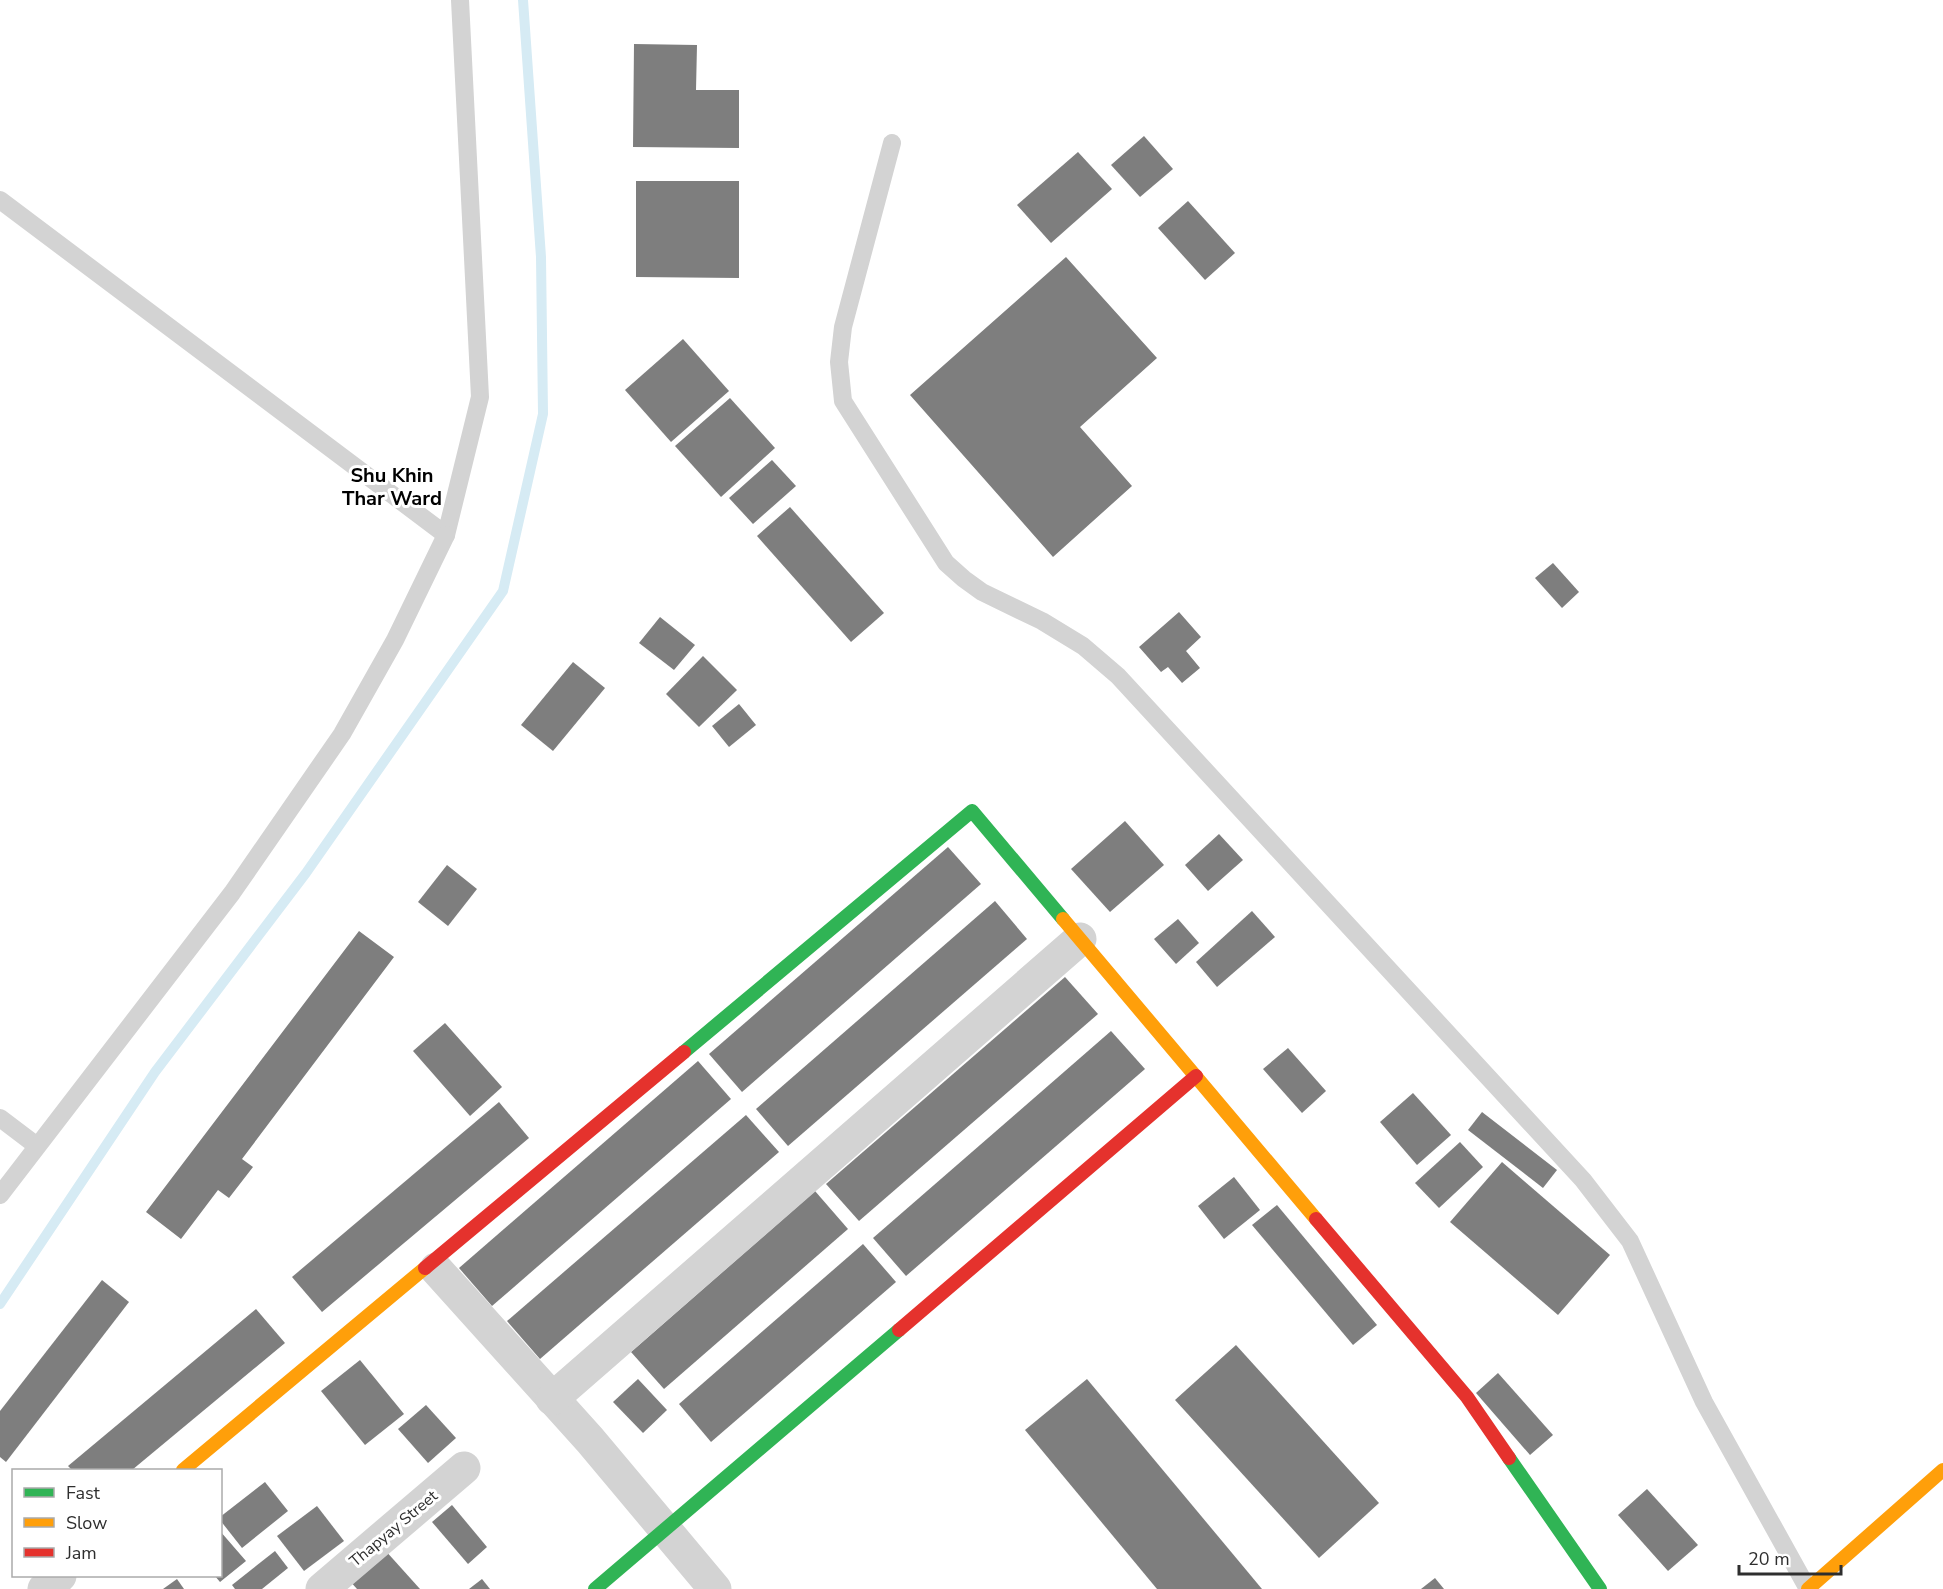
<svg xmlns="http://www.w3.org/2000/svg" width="1943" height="1589" viewBox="0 0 1943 1589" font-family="'Nunito Sans',sans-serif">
  <rect width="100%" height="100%" fill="#fff"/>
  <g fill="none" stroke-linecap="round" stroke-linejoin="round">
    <!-- stream -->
    <path stroke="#d6ebf4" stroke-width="10" d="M 0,1304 L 155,1072 L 306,873 L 503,591 L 543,414 L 541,257 L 523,0"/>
  </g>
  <!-- building -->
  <g fill="#7e7e7e">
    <path d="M 634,44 L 697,45 L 696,90 L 739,90 L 739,148 L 633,147 Z"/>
    <path d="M 1144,136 L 1173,169 L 1140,197 L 1111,165 Z"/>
    <path d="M 1078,152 L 1112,189 L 1051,243 L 1017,205 Z"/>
    <path d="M 636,181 L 739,181 L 739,278 L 636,277 Z"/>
    <path d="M 1188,201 L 1235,253 L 1205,280 L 1158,228 Z"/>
    <path d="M 1066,257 L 1157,358 L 1080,427 L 1132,486 L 1053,557 L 910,395 Z"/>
    <path d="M 683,339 L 729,391 L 671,442 L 625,390 Z"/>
    <path d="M 730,398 L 775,448 L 721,497 L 675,446 Z"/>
    <path d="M 772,460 L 796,486 L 753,524 L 729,498 Z"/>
    <path d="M 790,507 L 884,613 L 851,642 L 757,536 Z"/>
    <path d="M 1553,563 L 1579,592 L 1562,608 L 1535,578 Z"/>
    <path d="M 1179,612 L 1201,637 L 1186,651 L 1200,668 L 1182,683 L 1168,667 L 1161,672 L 1139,647 Z"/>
    <path d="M 660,617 L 695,645 L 674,670 L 639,643 Z"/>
    <path d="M 703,656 L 737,690 L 699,727 L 666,694 Z"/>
    <path d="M 573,662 L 605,688 L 553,751 L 521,725 Z"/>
    <path d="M 739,704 L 756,725 L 729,747 L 712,726 Z"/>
    <path d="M 1125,821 L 1164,865 L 1110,912 L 1071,869 Z"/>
    <path d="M 1219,834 L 1243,860 L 1208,891 L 1185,865 Z"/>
    <path d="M 948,847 L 981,884 L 742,1092 L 709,1054 Z"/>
    <path d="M 447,865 L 477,889 L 448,926 L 418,902 Z"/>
    <path d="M 995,901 L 1027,939 L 788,1146 L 756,1109 Z"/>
    <path d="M 1252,911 L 1275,937 L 1217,987 L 1196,962 Z"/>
    <path d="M 1178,919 L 1199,943 L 1176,964 L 1154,939 Z"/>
    <path d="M 359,931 L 394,957 L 242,1159 L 253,1167 L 229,1198 L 218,1190 L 181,1239 L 146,1212 Z"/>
    <path d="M 1065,977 L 1098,1014 L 859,1221 L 826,1184 Z"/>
    <path d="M 445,1023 L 502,1087 L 470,1116 L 413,1051 Z"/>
    <path d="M 1111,1031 L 1145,1069 L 906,1276 L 873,1238 Z"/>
    <path d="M 1288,1048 L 1326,1091 L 1302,1113 L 1263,1069 Z"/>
    <path d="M 698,1061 L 731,1099 L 492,1306 L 459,1268 Z"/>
    <path d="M 1413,1093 L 1451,1135 L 1417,1165 L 1380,1122 Z"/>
    <path d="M 499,1102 L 529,1138 L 322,1312 L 292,1277 Z"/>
    <path d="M 1482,1112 L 1557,1170 L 1543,1188 L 1468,1130 Z"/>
    <path d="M 746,1115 L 779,1152 L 540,1359 L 507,1321 Z"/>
    <path d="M 1460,1142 L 1483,1167 L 1439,1208 L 1415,1183 Z"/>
    <path d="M 1502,1162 L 1610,1255 L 1558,1315 L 1450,1222 Z"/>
    <path d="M 1234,1177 L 1260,1210 L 1224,1239 L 1198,1206 Z"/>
    <path d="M 815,1191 L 848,1229 L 664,1389 L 631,1352 Z"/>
    <path d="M 1277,1205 L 1377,1325 L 1353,1345 L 1252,1225 Z"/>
    <path d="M 863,1244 L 896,1282 L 711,1442 L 679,1404 Z"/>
    <path d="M 102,1280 L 129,1302 L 6,1462 L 0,1457 L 0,1411 Z"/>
    <path d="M 256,1309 L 285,1343 L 132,1470 L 72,1470 L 68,1466 Z"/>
    <path d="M 1236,1345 L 1379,1503 L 1319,1558 L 1175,1400 Z"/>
    <path d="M 360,1360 L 404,1414 L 365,1445 L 321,1391 Z"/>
    <path d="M 1498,1373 L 1553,1435 L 1530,1455 L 1476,1393 Z"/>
    <path d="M 638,1379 L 667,1410 L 643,1433 L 613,1402 Z"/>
    <path d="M 1087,1379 L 1262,1589 L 1157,1589 L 1025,1430 Z"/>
    <path d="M 426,1405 L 456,1438 L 428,1463 L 398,1429 Z"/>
    <path d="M 265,1482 L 288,1511 L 242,1548 L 220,1520 L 220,1517 Z"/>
    <path d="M 1647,1489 L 1698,1545 L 1668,1571 L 1618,1515 Z"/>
    <path d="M 452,1505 L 487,1547 L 468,1564 L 432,1522 Z"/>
    <path d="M 317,1506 L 344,1541 L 304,1571 L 277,1536 Z"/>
    <path d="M 220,1531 L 246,1561 L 220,1582 L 215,1576 L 220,1576 Z"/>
    <path d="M 384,1549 L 420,1589 L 357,1589 L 349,1580 Z"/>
    <path d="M 275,1551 L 288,1568 L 262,1589 L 235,1589 L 232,1585 Z"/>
    <path d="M 1435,1578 L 1444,1589 L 1421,1589 Z"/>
    <path d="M 177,1579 L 184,1589 L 163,1589 Z"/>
    <path d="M 482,1579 L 490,1589 L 469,1589 Z"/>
  </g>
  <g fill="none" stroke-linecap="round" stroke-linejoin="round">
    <!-- lane -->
    <g stroke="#d3d3d3" stroke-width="18">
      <path d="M 892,143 L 843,327 L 839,362 L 843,401 L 946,563 L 964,579 L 982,592 L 1042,621 L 1083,646 L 1118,676 L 1583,1180 L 1630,1241 L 1704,1402 L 1808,1589"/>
      <path d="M 0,200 L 446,535 L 480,397 L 460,0"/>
      <path d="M 0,1118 L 37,1146"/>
      <path d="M 0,1195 L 232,893 L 342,734 L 395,640 L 446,535"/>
    </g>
    <!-- street -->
    <g stroke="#d3d3d3" stroke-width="33">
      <path d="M 436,1269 L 590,1440 L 715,1589"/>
      <path d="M 552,1399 L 1080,939"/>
      <path d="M 44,1589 L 60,1576"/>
      <path d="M 322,1589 L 464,1468"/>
    </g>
    <!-- fast -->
    <g stroke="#30b455" stroke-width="14">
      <path d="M 684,1052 L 972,811 L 1063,919"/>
      <path d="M 1509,1458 L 1600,1589"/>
      <path d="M 595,1589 L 899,1330"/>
    </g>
    <!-- slow -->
    <g stroke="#ff9f0a" stroke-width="14">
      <path d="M 1063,919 L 1316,1219"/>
      <path d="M 183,1470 L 425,1268"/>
      <path d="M 1808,1589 L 1943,1470"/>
    </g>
    <!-- jam -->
    <g stroke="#e5322d" stroke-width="14">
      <path d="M 1316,1219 L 1467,1397 L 1509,1458"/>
      <path d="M 425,1268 L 684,1052"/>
      <path d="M 899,1330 L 1196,1076"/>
    </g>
  </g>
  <g text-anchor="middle" stroke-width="6" stroke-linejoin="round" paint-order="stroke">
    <!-- street labels -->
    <g font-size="16" fill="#2e2e2e" stroke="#fff">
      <text transform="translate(393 1528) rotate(-40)" y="6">Thapyay Street</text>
    </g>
    <!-- quarter labels -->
    <g font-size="20" font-weight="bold" fill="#000" stroke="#fff">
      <text x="392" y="482">Shu Khin<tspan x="392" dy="23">Thar Ward</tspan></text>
    </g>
  </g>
  <!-- legend -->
  <rect x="12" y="1469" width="210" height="108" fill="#ffffff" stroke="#ababab" stroke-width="1.5"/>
  <rect x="24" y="1488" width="30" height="9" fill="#30b455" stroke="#ababab" stroke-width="1.5"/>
  <text x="66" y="1499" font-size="18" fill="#2e2e2e">Fast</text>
  <rect x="24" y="1518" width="30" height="9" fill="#ff9f0a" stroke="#ababab" stroke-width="1.5"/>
  <text x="66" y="1529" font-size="18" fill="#2e2e2e">Slow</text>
  <rect x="24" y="1548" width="30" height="9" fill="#e5322d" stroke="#ababab" stroke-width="1.5"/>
  <text x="66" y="1559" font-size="18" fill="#2e2e2e">Jam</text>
  <!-- scale -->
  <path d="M1739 1565v9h102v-9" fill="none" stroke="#2e2e2e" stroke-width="3"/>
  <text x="1748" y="1565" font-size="18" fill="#2e2e2e" stroke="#ffffff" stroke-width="4.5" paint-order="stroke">20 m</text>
</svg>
